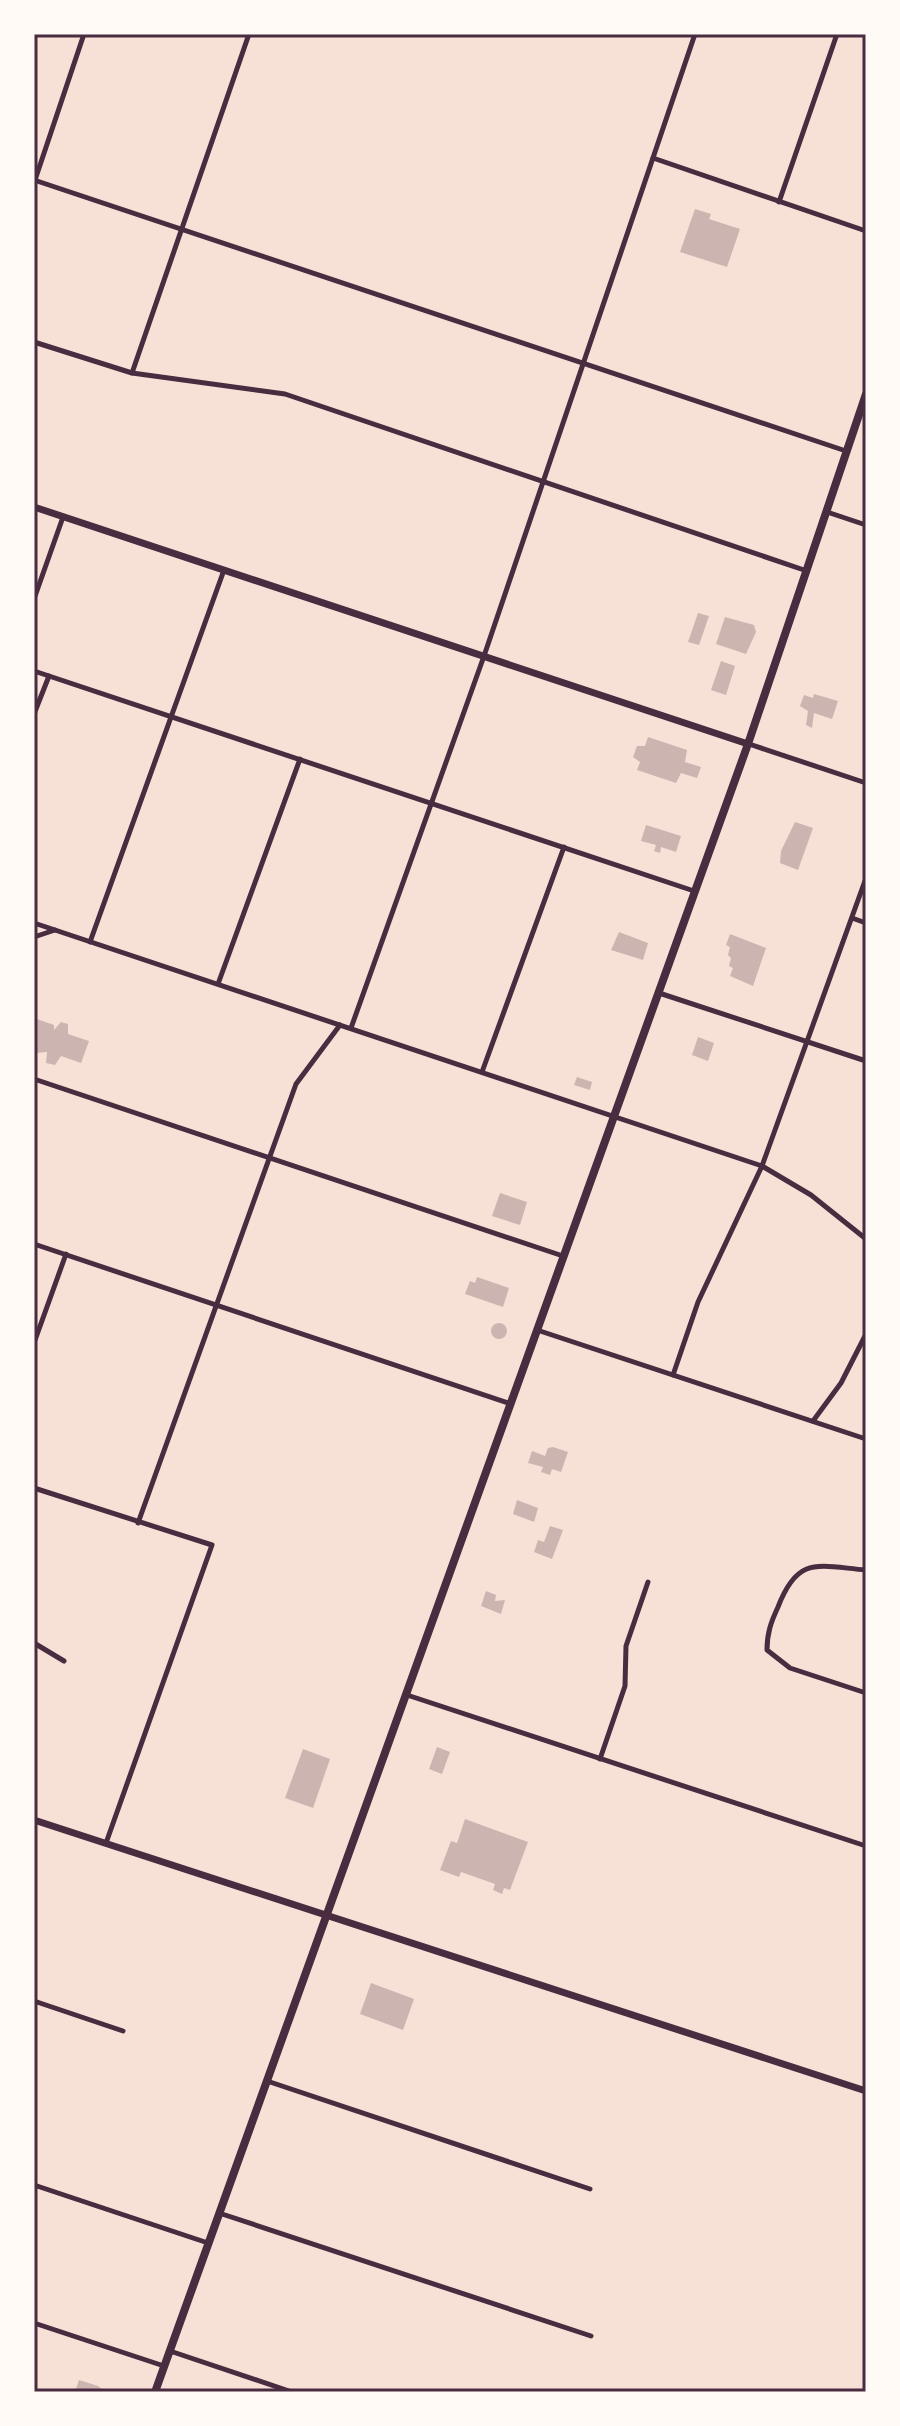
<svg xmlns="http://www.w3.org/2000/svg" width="900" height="2426" viewBox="0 0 900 2426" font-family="'Nunito Sans',sans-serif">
  <rect width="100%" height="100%" fill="#f7e1d7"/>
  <!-- building -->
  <g fill="#ccb4b1">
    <path d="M 695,209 L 711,214 L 709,219 L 740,229 L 727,267 L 680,252 Z"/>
    <path d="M 698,613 L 709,616 L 699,645 L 688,642 Z"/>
    <path d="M 725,617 L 754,625 L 756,632 L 746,654 L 716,644 Z"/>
    <path d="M 721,661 L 735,666 L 726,695 L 711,690 Z"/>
    <path d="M 814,694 L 838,701 L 832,719 L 814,713 L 812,728 L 806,725 L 808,711 L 800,706 L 804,695 L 813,698 Z"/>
    <path d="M 648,737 L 687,750 L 685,762 L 701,767 L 697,778 L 681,773 L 676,783 L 637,770 L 640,762 L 633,757 L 637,746 L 645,746 Z"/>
    <path d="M 795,822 L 813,828 L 798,870 L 780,863 L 781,851 Z"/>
    <path d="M 646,825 L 681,836 L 676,852 L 661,847 L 660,853 L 654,851 L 656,845 L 641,841 Z"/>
    <path d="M 619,932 L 648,943 L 643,960 L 611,950 Z"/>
    <path d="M 730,934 L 766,948 L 753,986 L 730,976 L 733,968 L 729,966 L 731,958 L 728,955 L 730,947 L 726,945 Z"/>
    <path d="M 34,1018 L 54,1025 L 54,1030 L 61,1022 L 68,1024 L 68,1034 L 89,1041 L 81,1063 L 61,1056 L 55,1065 L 46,1063 L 47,1052 L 34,1053 Z"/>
    <path d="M 698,1037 L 714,1043 L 708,1061 L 692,1055 Z"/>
    <path d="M 577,1077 L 592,1082 L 590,1090 L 574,1085 Z"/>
    <path d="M 500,1193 L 527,1202 L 520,1225 L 492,1216 Z"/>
    <path d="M 477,1277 L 509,1288 L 503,1307 L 465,1294 L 470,1281 L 475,1283 Z"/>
    <circle cx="499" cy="1331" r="8"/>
    <path d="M 553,1447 L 568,1452 L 561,1472 L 552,1469 L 550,1475 L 541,1472 L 543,1467 L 528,1463 L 532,1451 L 545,1456 L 548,1448 Z"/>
    <path d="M 517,1500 L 538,1508 L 534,1522 L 513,1514 Z"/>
    <path d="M 550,1526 L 563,1530 L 552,1559 L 534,1552 L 538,1540 L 544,1542 Z"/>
    <path d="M 486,1591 L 496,1595 L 495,1601 L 505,1600 L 501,1614 L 481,1606 Z"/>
    <path d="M 437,1747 L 450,1752 L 442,1774 L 429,1769 Z"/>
    <path d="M 303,1749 L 330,1759 L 313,1808 L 285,1798 Z"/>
    <path d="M 465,1819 L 528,1842 L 510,1890 L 504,1888 L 502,1894 L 493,1890 L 495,1884 L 461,1872 L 459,1877 L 440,1870 L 451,1841 L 457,1843 Z"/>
    <path d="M 371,1983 L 414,1999 L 403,2030 L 360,2014 Z"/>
    <path d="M 79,2380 L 98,2386 L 106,2392 L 75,2392 Z"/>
  </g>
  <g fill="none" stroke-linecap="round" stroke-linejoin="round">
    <!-- minor -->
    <g stroke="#4a2c40" stroke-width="5">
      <path d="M 653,158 L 866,231"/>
      <path d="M 34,180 L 846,451"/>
      <path d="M 35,180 L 84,34"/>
      <path d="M 779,202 L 837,34"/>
      <path d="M 34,342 L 132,373 L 285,394 L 807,571"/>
      <path d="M 132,373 L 249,34"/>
      <path d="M 827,512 L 866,525"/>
      <path d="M 34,599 L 63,517"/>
      <path d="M 34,671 L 694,891"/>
      <path d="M 34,714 L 49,676"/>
      <path d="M 749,744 L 866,783"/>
      <path d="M 852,918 L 866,923"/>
      <path d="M 34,923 L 762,1166 L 811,1195 L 866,1239"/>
      <path d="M 34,937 L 55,930"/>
      <path d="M 90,942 L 224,570"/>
      <path d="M 218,984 L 300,759"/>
      <path d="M 659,993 L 866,1061"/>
      <path d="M 351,1028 L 484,656 L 695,34"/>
      <path d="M 482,1072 L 564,847"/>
      <path d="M 34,1079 L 563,1256"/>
      <path d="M 34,1244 L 511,1404"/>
      <path d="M 537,1330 L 866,1439"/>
      <path d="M 34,1343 L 66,1254"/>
      <path d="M 673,1375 L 698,1302 L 762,1166 L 866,878"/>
      <path d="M 813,1421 L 841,1383 L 866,1334"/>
      <path d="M 34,1488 L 212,1545 L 106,1843"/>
      <path d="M 138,1523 L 296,1084 L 340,1025"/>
      <path d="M 866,1570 C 818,1566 798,1555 778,1607 C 771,1622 767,1633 767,1650 L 790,1668 L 866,1693"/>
      <path d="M 34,1643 L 64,1661"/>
      <path d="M 407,1695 L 866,1846"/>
      <path d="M 600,1759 L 625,1686 L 626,1646 L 648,1582"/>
      <path d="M 34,2001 L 123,2031"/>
      <path d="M 267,2081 L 590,2189"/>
      <path d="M 34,2185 L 208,2243"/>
      <path d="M 219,2213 L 591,2336"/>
      <path d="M 34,2323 L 164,2366"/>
      <path d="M 170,2351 L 292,2392"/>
    </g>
    <!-- tertiary -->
    <g stroke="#4a2c40" stroke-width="7">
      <path d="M 34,507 L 748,744"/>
      <path d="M 34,1820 L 866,2091"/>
    </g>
    <!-- primary -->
    <path stroke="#4a2c40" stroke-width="8" d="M 155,2392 L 748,744 L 866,394"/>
  </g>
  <!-- border -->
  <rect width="900" height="2426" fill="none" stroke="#fffaf5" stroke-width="72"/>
  <rect x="36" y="36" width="828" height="2354" fill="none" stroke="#4a2c40" stroke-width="3"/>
</svg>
